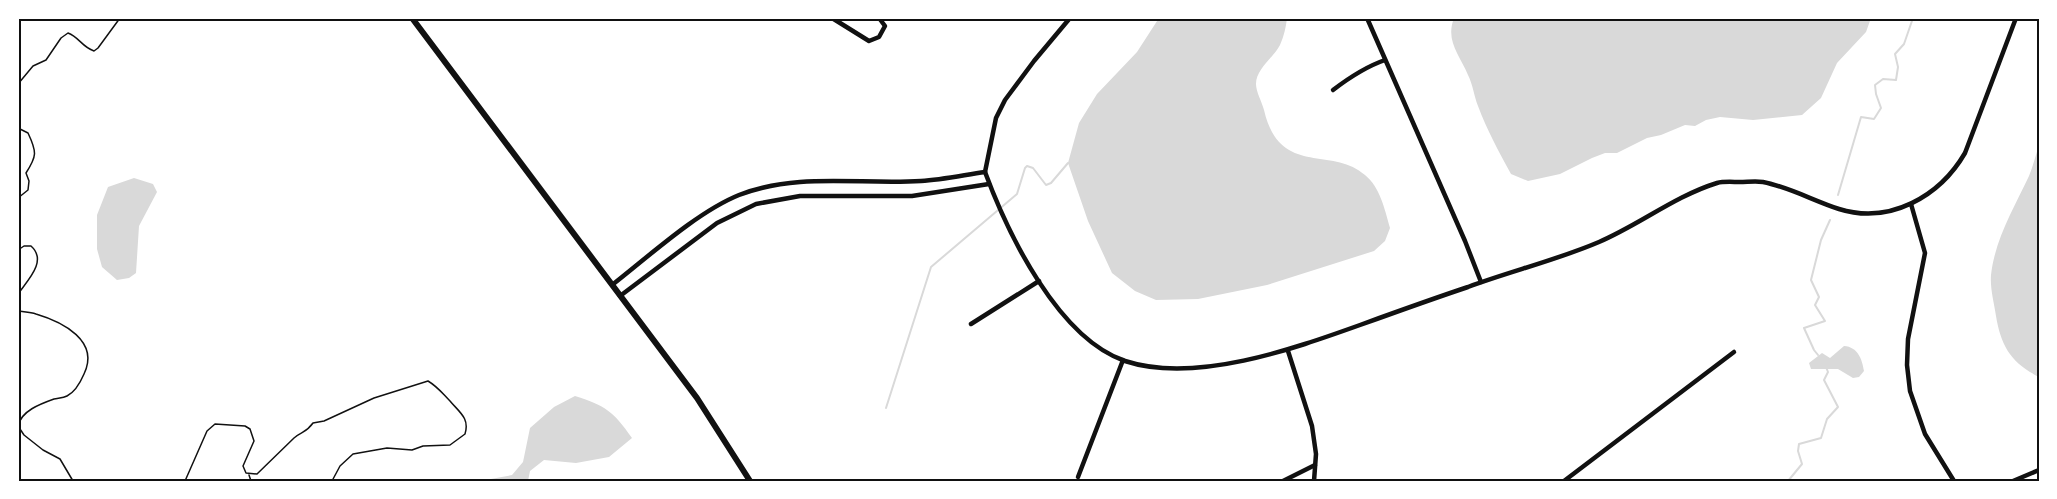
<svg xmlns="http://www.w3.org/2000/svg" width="2057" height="499" viewBox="0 0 2057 499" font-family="'PT Sans Narrow',sans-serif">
  <rect width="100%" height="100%" fill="#fff"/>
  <!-- water -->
  <g fill="#d9d9d9">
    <path d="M 1159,18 L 1287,18 C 1286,27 1284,36 1280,45 C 1274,57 1256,69 1256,84 C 1256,92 1262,102 1264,110 C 1280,178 1331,145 1365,175 C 1380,187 1385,210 1390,228 L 1385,241 L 1374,251 L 1267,285 L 1198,299 L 1156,300 L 1135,291 L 1112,273 L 1088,221 L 1068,163 L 1079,123 L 1097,94 L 1137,52 Z"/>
    <path d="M 1454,18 L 1871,18 L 1866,32 L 1837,63 L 1821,98 L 1802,115 L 1753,120 L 1720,117 L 1706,120 L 1695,126 L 1685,125 L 1661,135 L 1647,138 L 1617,153 L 1605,153 L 1592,158 L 1560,174 L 1528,181 L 1511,174 C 1499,152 1487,130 1478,106 C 1474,96 1473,85 1468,75 C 1460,55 1445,41 1454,18 Z"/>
    <path d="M 2039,145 L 2039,377 C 2011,363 2001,346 1996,316 C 1994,302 1990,289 1991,275 C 1995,239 2014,208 2029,176 C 2033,166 2036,155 2039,145 Z"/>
    <path d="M 134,178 L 153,184 L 157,192 L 139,226 L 136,273 L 129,278 L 117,280 L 102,267 L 97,249 L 97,215 L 108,187 Z"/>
    <path d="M 1844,346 C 1858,347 1862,359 1864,371 L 1859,377 L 1853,378 L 1838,369 L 1811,369 L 1809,363 L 1822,353 L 1830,358 Z"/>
    <path d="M 575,396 C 606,406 613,411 632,438 L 609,457 L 576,463 L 544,460 L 530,471 L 528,481 L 480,481 L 512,475 L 523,462 L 530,428 L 554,407 Z"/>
  </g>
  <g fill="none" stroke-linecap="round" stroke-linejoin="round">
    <!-- stream -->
    <g stroke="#d9d9d9" stroke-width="2">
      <path d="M 1838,195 L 1861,117 L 1874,119 L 1881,108 L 1876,94 L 1875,85 L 1883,79 L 1896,80 L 1898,67 L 1895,54 L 1904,44 L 1913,18"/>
      <path d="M 1818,355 L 1814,350 L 1804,328 L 1825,321 L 1815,305 L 1819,297 L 1811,280 L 1821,240 L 1830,220"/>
      <path d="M 886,408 L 931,267 L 1017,194 L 1025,168 L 1027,166 L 1033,168 L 1046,185 L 1051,183 L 1068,163"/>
      <path d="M 1788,481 L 1802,464 L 1798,451 L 1799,444 L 1821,438 L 1827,419 L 1838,407 L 1824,380 L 1828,372 L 1826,367"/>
    </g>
    <!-- path -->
    <g stroke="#111" stroke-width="1.5">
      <path d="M 18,20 L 19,18"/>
      <path d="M 18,84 L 33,66 L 46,60 L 61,38 L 68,33 C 79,37 82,47 94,51 L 98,48 L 120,18"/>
      <path d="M 18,128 L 28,133 C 37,152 37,156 26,173 L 29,181 L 28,190 L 18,198"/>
      <path d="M 18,250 L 24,246 L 31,246 C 48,261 27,281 18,294"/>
      <path d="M 18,311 C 24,312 30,312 36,314 C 63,322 100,341 84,374 C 81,381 75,392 67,396 C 63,398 58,398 54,399 C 40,404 21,411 18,426 L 24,435 L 43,450 L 60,459 L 73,481"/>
      <path d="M 249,475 L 251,481"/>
      <path d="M 185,481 L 207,431 L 215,424 L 245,426 L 250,429 L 254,441 L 243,466 L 246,473 L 257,474 L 294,438 C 302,431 306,433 313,423 L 324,421 L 374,398 L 428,381 C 438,387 442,393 450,401 C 459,412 470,418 465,434 L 450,445 L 423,446 L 412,450 L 387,448 L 353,454 L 340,466 L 332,481"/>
    </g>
    <!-- minor -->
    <g stroke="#111" stroke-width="4.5">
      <path d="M 832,18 L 869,41 L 879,37 L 885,26 L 879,18"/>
      <path d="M 1367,18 L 1465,241 L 1481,282"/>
      <path d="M 1333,90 C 1350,77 1365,67 1385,60"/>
      <path d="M 985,172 C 1008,234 1058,338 1125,361 C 1195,384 1293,349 1360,325 C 1396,312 1432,299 1468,287 C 1511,271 1557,260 1599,242 C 1639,225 1675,196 1717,183 C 1724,181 1733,182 1740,182 C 1747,182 1756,181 1763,182 C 1789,187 1814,201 1839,209 C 1890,225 1940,196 1965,153 L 2016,18"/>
      <path d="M 985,172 L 996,118 L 1005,100 L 1034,61 L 1070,18"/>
      <path d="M 1911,204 L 1925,253 L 1908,339 L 1907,365 L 1910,391 L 1925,434 L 1954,481"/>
      <path d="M 612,285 C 648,257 697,212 739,195 C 798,172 860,185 921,181 C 942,180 964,175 985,172"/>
      <path d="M 620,296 L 717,223 L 756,204 L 800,196 L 912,196 L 989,184"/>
      <path d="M 971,324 L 1039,281"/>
      <path d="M 1288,351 L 1312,426 L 1316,454 L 1314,481"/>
      <path d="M 1078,477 L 1123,360"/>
      <path d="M 1283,481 L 1315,465"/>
      <path d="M 1564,481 L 1734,352"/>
      <path d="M 2013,481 L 2039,470"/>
    </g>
    <!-- tertiary -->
    <path stroke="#111" stroke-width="6" d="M 412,18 L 697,398 L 750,481"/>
  </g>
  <!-- border -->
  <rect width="2057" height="499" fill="none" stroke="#ffffff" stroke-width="39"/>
  <rect x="20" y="20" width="2018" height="460" fill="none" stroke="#111" stroke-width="2"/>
</svg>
